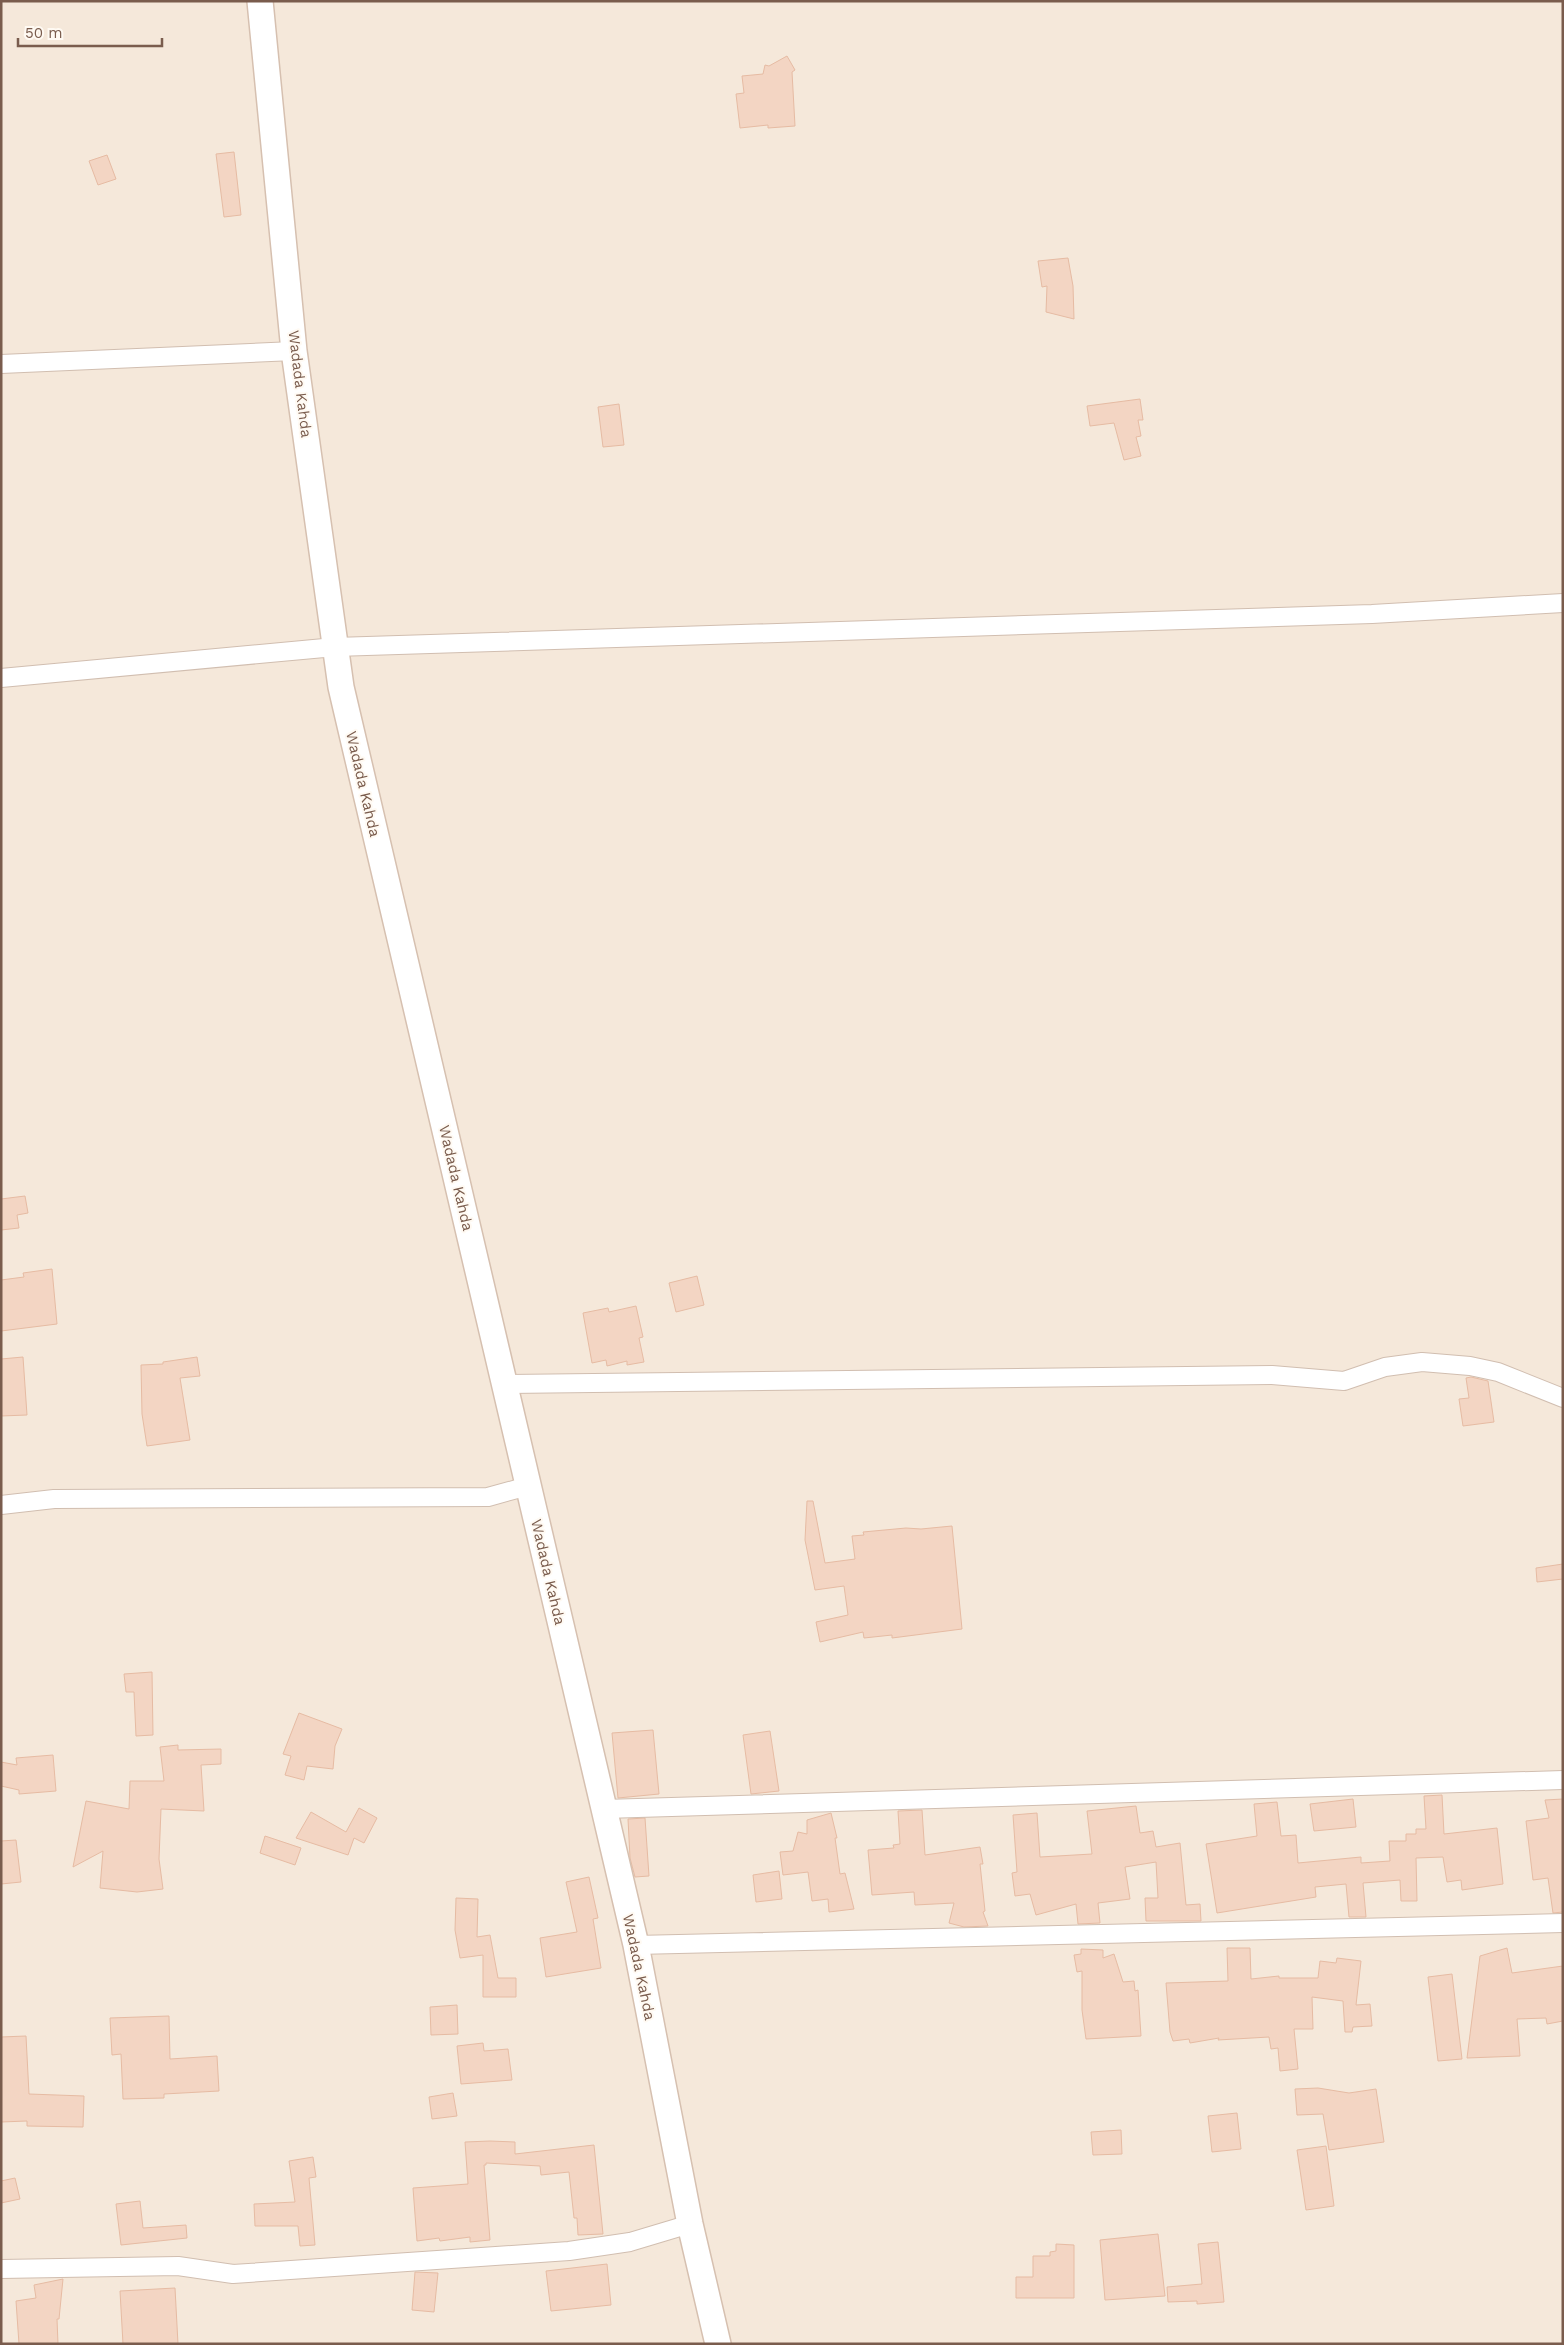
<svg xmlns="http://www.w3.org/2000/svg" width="1564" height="2345" viewBox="0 0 1564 2345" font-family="'Work Sans',sans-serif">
  <rect width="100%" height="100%" fill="#fdf6ec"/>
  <!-- residential -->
  <rect fill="#f5e8da" x="1" y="1" width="1562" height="2343"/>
  <!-- building -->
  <g fill="#f3d5c3" stroke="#e6bba3">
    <path d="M 787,56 L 795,70 L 792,72 L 795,126 L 768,128 L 768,125 L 740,128 L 736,94 L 744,93 L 742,76 L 763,74 L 765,65 L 769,66 Z"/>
    <path d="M 234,152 L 241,215 L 224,217 L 216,154 Z"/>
    <path d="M 107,155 L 116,179 L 98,185 L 89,161 Z"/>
    <path d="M 1068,258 L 1073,286 L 1074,319 L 1046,312 L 1047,286 L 1042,287 L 1038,261 Z"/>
    <path d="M 1140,399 L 1143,420 L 1138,420 L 1141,436 L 1136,437 L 1141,456 L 1124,460 L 1114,423 L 1090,426 L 1087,406 Z"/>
    <path d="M 619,404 L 624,445 L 603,447 L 598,407 Z"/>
    <path d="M 25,1196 L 28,1213 L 17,1215 L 19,1228 L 1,1230 L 1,1199 Z"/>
    <path d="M 52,1269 L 57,1324 L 1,1331 L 1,1280 L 24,1277 L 23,1273 Z"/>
    <path d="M 697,1276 L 704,1305 L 676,1312 L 669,1283 Z"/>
    <path d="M 636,1306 L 643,1337 L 639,1338 L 644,1362 L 627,1365 L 627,1361 L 607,1366 L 606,1360 L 592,1363 L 583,1313 L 608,1308 L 609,1312 Z"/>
    <path d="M 23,1357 L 27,1415 L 1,1416 L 1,1359 Z"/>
    <path d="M 197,1357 L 200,1376 L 180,1378 L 190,1440 L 147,1446 L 142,1414 L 141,1365 L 163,1364 L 163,1362 Z"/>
    <path d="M 1471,1377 L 1488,1381 L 1494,1422 L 1463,1426 L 1459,1399 L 1469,1398 L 1466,1378 Z"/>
    <path d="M 807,1501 L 813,1501 L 825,1563 L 855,1559 L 852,1536 L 864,1535 L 863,1532 L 906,1528 L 921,1529 L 952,1526 L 962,1629 L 892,1638 L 892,1635 L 864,1638 L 863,1632 L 820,1642 L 816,1622 L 848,1615 L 844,1586 L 815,1590 L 805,1540 Z"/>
    <path d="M 1563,1564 L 1563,1579 L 1537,1582 L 1536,1568 Z"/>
    <path d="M 152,1672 L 153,1735 L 136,1736 L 134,1692 L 126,1692 L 124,1674 Z"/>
    <path d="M 299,1713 L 342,1729 L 335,1746 L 333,1769 L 307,1766 L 304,1780 L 285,1775 L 291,1756 L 283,1754 Z"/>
    <path d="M 653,1730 L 659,1794 L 618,1798 L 612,1733 Z"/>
    <path d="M 770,1731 L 779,1791 L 751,1794 L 743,1735 Z"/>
    <path d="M 178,1745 L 178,1750 L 221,1749 L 221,1764 L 201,1765 L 204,1811 L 161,1809 L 159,1859 L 163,1889 L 137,1892 L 100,1888 L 103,1851 L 73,1867 L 86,1801 L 129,1809 L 130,1781 L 164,1781 L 160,1747 Z"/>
    <path d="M 53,1755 L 56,1791 L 19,1794 L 19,1790 L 1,1786 L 1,1762 L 17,1765 L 16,1758 Z"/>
    <path d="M 1442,1795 L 1444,1834 L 1497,1828 L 1503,1884 L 1462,1890 L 1461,1880 L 1447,1882 L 1443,1857 L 1416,1858 L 1417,1901 L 1401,1901 L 1400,1880 L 1363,1883 L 1366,1917 L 1349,1917 L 1346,1884 L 1315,1887 L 1316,1897 L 1217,1913 L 1206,1844 L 1257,1836 L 1254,1804 L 1277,1802 L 1281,1836 L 1296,1835 L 1298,1863 L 1361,1857 L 1361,1863 L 1390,1861 L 1389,1841 L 1406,1841 L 1406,1834 L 1416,1834 L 1416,1829 L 1426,1829 L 1424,1796 Z"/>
    <path d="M 1353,1799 L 1356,1827 L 1314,1831 L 1310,1804 Z"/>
    <path d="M 1563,1799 L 1563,1912 L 1553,1913 L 1548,1878 L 1533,1880 L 1526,1821 L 1549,1818 L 1545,1800 Z"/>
    <path d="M 1136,1806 L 1140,1833 L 1153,1831 L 1156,1847 L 1180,1843 L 1186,1905 L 1200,1904 L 1201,1921 L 1146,1921 L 1145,1898 L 1158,1898 L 1156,1862 L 1125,1867 L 1130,1899 L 1098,1903 L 1100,1923 L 1078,1924 L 1076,1904 L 1036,1915 L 1030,1894 L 1015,1896 L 1012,1873 L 1017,1872 L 1013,1815 L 1037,1813 L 1040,1857 L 1092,1854 L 1087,1811 Z"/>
    <path d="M 359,1808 L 377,1818 L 364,1843 L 354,1838 L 348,1855 L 296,1838 L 311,1812 L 346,1832 Z"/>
    <path d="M 922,1810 L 925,1855 L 980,1847 L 983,1864 L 980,1864 L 985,1911 L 983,1912 L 988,1926 L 964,1927 L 949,1923 L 954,1903 L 915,1905 L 914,1892 L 872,1895 L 868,1850 L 894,1848 L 893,1845 L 900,1844 L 898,1811 Z"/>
    <path d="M 831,1813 L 837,1838 L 835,1838 L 840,1874 L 845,1873 L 854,1909 L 829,1912 L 828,1899 L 812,1901 L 808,1872 L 783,1875 L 780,1852 L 793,1851 L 798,1832 L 807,1834 L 807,1820 Z"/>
    <path d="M 645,1818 L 649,1876 L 635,1877 L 630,1858 L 628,1819 Z"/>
    <path d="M 265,1836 L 301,1848 L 295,1865 L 260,1853 Z"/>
    <path d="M 16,1840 L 21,1882 L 1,1884 L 1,1841 Z"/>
    <path d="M 779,1871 L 782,1899 L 756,1902 L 753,1875 Z"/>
    <path d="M 589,1877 L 598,1918 L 593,1919 L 601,1968 L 546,1977 L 540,1938 L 577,1932 L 566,1882 Z"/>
    <path d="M 456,1898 L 478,1899 L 477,1937 L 490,1935 L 498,1978 L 516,1978 L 516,1997 L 483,1997 L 483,1955 L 460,1958 L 455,1930 Z"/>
    <path d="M 1227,1948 L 1250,1948 L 1251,1979 L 1279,1976 L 1279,1978 L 1318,1978 L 1320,1961 L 1336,1963 L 1337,1958 L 1361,1961 L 1356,2005 L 1370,2004 L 1372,2026 L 1353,2027 L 1352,2032 L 1345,2032 L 1343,2001 L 1312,1997 L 1313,2029 L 1294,2029 L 1298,2069 L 1280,2071 L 1278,2048 L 1271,2049 L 1269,2037 L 1218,2040 L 1219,2038 L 1190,2043 L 1189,2039 L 1173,2041 L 1170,2032 L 1166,1983 L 1228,1981 Z"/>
    <path d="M 1507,1948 L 1512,1973 L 1563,1966 L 1563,2021 L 1547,2024 L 1546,2018 L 1517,2019 L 1520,2056 L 1467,2058 L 1480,1956 Z"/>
    <path d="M 1081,1949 L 1103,1950 L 1103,1958 L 1114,1954 L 1123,1982 L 1134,1981 L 1135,1991 L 1138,1990 L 1141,2036 L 1086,2039 L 1082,2010 L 1082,1971 L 1077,1972 L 1074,1955 L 1081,1954 Z"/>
    <path d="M 1452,1974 L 1462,2059 L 1438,2061 L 1428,1977 Z"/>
    <path d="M 457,2005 L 458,2034 L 431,2035 L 430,2007 Z"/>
    <path d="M 169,2016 L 170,2059 L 217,2056 L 219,2091 L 164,2094 L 164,2098 L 123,2099 L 121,2054 L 112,2055 L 110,2018 Z"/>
    <path d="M 26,2036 L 29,2094 L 84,2096 L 83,2127 L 27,2126 L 27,2121 L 1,2122 L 1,2037 Z"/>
    <path d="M 483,2043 L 484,2051 L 508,2049 L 512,2080 L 461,2084 L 457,2046 Z"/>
    <path d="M 1318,2088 L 1349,2093 L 1376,2089 L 1384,2142 L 1329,2150 L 1323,2114 L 1297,2115 L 1295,2089 Z"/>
    <path d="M 453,2093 L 457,2116 L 432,2119 L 429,2097 Z"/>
    <path d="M 1237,2113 L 1241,2149 L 1212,2152 L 1208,2116 Z"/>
    <path d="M 1121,2130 L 1122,2154 L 1093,2155 L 1091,2132 Z"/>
    <path d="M 490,2141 L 515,2142 L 515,2154 L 594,2145 L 603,2234 L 578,2235 L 577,2218 L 574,2218 L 569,2172 L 541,2175 L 540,2166 L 486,2163 L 486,2165 L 484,2165 L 490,2240 L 470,2242 L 470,2237 L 440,2241 L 439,2238 L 417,2241 L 413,2188 L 468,2184 L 465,2142 Z"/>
    <path d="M 1326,2146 L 1334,2206 L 1306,2210 L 1297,2150 Z"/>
    <path d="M 313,2157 L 316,2177 L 309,2178 L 315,2245 L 300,2246 L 298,2226 L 255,2226 L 254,2204 L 295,2202 L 289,2161 Z"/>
    <path d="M 15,2178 L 20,2199 L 1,2203 L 1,2181 Z"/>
    <path d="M 140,2201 L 143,2228 L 186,2225 L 187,2238 L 121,2245 L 116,2204 Z"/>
    <path d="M 1158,2234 L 1165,2296 L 1105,2300 L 1100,2240 Z"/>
    <path d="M 1218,2242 L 1224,2302 L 1197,2304 L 1197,2301 L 1168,2302 L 1167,2287 L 1202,2284 L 1198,2244 Z"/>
    <path d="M 1056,2244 L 1074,2245 L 1074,2298 L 1016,2298 L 1016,2277 L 1033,2277 L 1033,2256 L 1050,2256 L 1050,2252 L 1056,2251 Z"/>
    <path d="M 607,2264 L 611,2305 L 551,2311 L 546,2271 Z"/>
    <path d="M 415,2272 L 438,2273 L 434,2312 L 412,2310 Z"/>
    <path d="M 63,2279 L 59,2319 L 57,2319 L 58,2344 L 19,2344 L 16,2301 L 36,2298 L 34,2285 Z"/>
    <path d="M 175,2288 L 178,2344 L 123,2344 L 120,2291 Z"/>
  </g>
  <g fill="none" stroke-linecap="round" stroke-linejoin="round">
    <defs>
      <g id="street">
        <path d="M 1,364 L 294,351"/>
        <path d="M 1,678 L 335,647 L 1372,614 L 1563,603"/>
        <path d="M 504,1384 L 1272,1375 L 1344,1381 L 1385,1367 L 1422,1362 L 1470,1366 L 1498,1372 L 1563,1398"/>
        <path d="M 1,1505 L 54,1499 L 488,1497 L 528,1486"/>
        <path d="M 604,1809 L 1563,1780"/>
        <path d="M 636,1945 L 1563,1923"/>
        <path d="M 1,2269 L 178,2266 L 233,2274 L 569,2251 L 630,2242 L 690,2224"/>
      </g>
      <path id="secondary" d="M 260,1 L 294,351 L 341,687 L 636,1945 L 690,2224 L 718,2344"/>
    </defs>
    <!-- street casing -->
    <use href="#street" stroke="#d1beb0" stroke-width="20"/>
    <!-- secondary casing -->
    <use href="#secondary" stroke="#d6c0b0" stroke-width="28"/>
    <!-- street -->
    <use href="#street" stroke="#fff" stroke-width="18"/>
    <!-- secondary -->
    <use href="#secondary" stroke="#fff" stroke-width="25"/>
  </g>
  <g text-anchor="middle" stroke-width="4" stroke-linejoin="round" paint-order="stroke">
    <!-- street labels -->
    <g font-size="15" fill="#7a5c4d" stroke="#fffaf3">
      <text transform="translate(300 384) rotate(83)" y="5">Wadada Kahda</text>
      <text transform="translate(363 784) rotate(77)" y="5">Wadada Kahda</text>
      <text transform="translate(456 1178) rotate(77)" y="5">Wadada Kahda</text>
      <text transform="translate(548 1572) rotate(77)" y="5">Wadada Kahda</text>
      <text transform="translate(639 1967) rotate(78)" y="5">Wadada Kahda</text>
    </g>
  </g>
  <!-- border -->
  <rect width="1564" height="2345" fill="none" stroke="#7a5c4d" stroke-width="5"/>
  <!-- scale -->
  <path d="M18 38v8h144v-8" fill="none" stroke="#7a5c4d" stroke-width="2.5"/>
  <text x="25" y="38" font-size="15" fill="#7a5c4d" stroke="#fffaf3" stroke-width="4" paint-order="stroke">50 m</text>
</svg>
